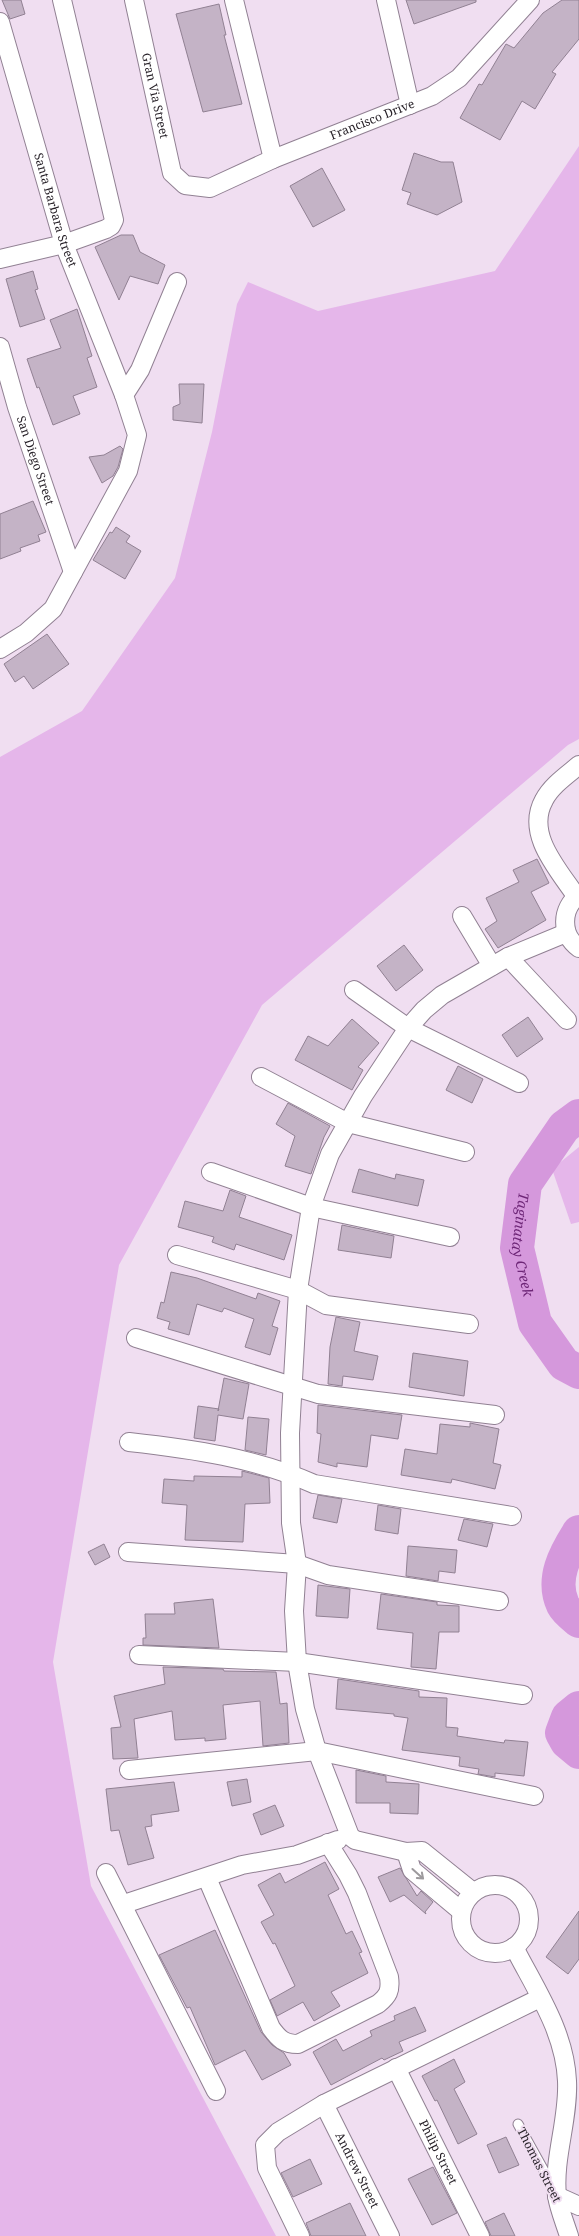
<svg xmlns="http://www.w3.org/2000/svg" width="579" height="2236" viewBox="0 0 579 2236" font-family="'Noto Serif',serif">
  <rect width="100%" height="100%" fill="#f0def1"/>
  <!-- green -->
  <g fill="#e5b6ea">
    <path d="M 579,146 L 579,739 L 568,745 L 262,1005 L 119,1265 L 53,1662 L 91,1886 L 276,2236 L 0,2236 L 0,757 L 82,711 L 175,578 L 212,432 L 237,304 L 248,282 L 318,311 L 495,271 Z"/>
    <path d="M 579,1147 L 579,1222 L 571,1224 L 552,1169 Z"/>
  </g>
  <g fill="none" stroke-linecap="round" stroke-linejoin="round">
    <!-- river -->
    <g stroke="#d598dc" stroke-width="34">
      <path id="s1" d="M 579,1116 L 564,1127 L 525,1184 L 517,1248 L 535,1323 L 564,1364 L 579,1372"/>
      <path d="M 579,1532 C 565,1554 551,1579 563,1605 C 566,1611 574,1617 579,1621"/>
      <path d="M 579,1708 L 568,1717 L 562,1733 L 567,1742 L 579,1752"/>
    </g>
  </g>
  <!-- building -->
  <g fill="#c4b3c6" stroke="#918193">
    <path d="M 2,0 L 21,0 L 25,14 L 10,19 Z"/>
    <path d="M 406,0 L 476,0 L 476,2 L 414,24 Z"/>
    <path d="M 562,0 L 579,0 L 579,39 L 552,72 L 556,74 L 535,109 L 522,101 L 500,140 L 460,118 L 479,84 L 482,85 L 506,44 L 514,48 L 543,13 Z"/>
    <path d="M 219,4 L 226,35 L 224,35 L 242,104 L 203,112 L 176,14 Z"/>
    <path d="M 414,153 L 441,162 L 453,162 L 462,202 L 437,215 L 407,204 L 411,193 L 402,190 Z"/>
    <path d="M 322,168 L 345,210 L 313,227 L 290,186 Z"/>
    <path d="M 121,235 L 133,235 L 140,252 L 165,265 L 158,284 L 130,276 L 119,300 L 95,247 Z"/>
    <path d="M 33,271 L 38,289 L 35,290 L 45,319 L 20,327 L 6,279 Z"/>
    <path d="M 77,309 L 92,356 L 87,358 L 97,387 L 73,396 L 80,414 L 53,425 L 39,387 L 37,388 L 27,359 L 61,348 L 50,320 Z"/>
    <path d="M 179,384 L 204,384 L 202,423 L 173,420 L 173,407 L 180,404 Z"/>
    <path d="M 120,446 L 123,449 L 118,467 L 113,476 L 102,483 L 89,457 L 104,455 Z"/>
    <path d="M 33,501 L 46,532 L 38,535 L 40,541 L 20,548 L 21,551 L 0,559 L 0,514 Z"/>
    <path d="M 116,527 L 130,536 L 126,542 L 141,551 L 125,579 L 93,560 L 110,532 L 112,533 Z"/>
    <path d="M 47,634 L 69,664 L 33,689 L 24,676 L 15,682 L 4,664 Z"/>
    <path d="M 537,859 L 549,883 L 531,892 L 546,920 L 498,948 L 485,929 L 497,921 L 486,898 L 519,882 L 513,870 Z"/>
    <path d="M 404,945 L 423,970 L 396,991 L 377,966 Z"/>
    <path d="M 528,1017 L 543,1039 L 517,1057 L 502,1035 Z"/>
    <path d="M 352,1019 L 379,1043 L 358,1067 L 363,1070 L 352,1090 L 295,1060 L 308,1036 L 328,1046 Z"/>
    <path d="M 458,1066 L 483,1079 L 472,1103 L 446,1090 Z"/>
    <path d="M 288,1103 L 330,1126 L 324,1137 L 311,1174 L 285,1166 L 295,1136 L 276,1124 Z"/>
    <path d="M 359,1169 L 395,1179 L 396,1174 L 424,1180 L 418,1206 L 352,1192 Z"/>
    <path d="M 230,1190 L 246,1196 L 239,1217 L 292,1235 L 284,1260 L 236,1244 L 234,1250 L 212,1242 L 214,1237 L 178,1227 L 185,1201 L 223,1211 Z"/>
    <path d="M 342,1225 L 394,1236 L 391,1258 L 338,1250 Z"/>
    <path d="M 171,1272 L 197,1278 L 256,1299 L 258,1293 L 280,1301 L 272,1326 L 278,1328 L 270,1355 L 245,1347 L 254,1319 L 224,1308 L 222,1312 L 197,1304 L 189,1335 L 168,1329 L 170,1322 L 157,1318 L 161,1302 L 164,1303 Z"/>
    <path d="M 336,1317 L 360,1322 L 354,1351 L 378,1356 L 373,1380 L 343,1376 L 342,1386 L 328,1384 L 330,1347 Z"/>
    <path d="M 413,1353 L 468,1361 L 464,1396 L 409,1387 Z"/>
    <path d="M 224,1378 L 249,1384 L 243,1419 L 218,1415 L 215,1441 L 194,1438 L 198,1406 L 219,1409 L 218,1411 Z"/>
    <path d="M 318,1405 L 402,1415 L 398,1439 L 371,1435 L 367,1467 L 337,1463 L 337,1467 L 318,1462 L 321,1434 L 317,1433 Z"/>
    <path d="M 248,1417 L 269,1419 L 266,1455 L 245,1450 Z"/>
    <path d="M 470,1423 L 499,1429 L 493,1463 L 501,1465 L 495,1489 L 452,1479 L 451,1483 L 401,1475 L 405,1449 L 437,1454 L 440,1424 L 470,1427 Z"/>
    <path d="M 242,1471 L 269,1478 L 270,1503 L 245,1504 L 243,1542 L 185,1540 L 187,1505 L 162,1503 L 164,1479 L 194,1481 L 194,1476 L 242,1477 Z"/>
    <path d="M 318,1495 L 342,1499 L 337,1523 L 313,1518 Z"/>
    <path d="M 378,1505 L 401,1509 L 398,1534 L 375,1530 Z"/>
    <path d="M 464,1519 L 493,1524 L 487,1547 L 458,1540 Z"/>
    <path d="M 104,1544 L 110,1557 L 95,1565 L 88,1552 Z"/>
    <path d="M 408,1546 L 457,1550 L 455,1573 L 439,1571 L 438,1581 L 406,1576 Z"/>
    <path d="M 318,1585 L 350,1589 L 348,1618 L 316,1616 Z"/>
    <path d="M 381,1594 L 437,1602 L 437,1605 L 459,1606 L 459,1632 L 439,1632 L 436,1669 L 411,1667 L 413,1633 L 377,1629 Z"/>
    <path d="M 213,1599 L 219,1648 L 143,1645 L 143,1638 L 146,1638 L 145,1614 L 175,1614 L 174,1603 Z"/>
    <path d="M 163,1667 L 223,1669 L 224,1671 L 276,1672 L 280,1704 L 287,1703 L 289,1743 L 263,1746 L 260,1701 L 223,1705 L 226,1739 L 205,1741 L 205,1738 L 175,1740 L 172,1711 L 134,1719 L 138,1758 L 113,1759 L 111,1728 L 121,1727 L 114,1696 L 165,1684 Z"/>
    <path d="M 338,1679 L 419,1691 L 419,1697 L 447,1698 L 446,1727 L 458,1728 L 457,1736 L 504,1743 L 505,1740 L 528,1742 L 524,1776 L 495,1773 L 495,1777 L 478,1774 L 479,1769 L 459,1766 L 460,1757 L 402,1750 L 408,1718 L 394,1716 L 394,1714 L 336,1709 Z"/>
    <path d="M 356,1770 L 386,1776 L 386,1782 L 419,1784 L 418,1814 L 390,1813 L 390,1803 L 356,1803 Z"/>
    <path d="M 247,1779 L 251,1802 L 232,1806 L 227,1782 Z"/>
    <path d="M 174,1782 L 179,1811 L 151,1815 L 152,1826 L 145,1827 L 154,1858 L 128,1865 L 119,1830 L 111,1831 L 106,1789 Z"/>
    <path d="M 275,1805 L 284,1826 L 261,1835 L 253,1814 Z"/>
    <path d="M 325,1862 L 339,1889 L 328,1895 L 346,1934 L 352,1931 L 362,1952 L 359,1953 L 368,1973 L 331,1992 L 340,2006 L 314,2021 L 303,2002 L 277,2016 L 270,2000 L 295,1986 L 275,1943 L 273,1944 L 261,1922 L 274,1915 L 258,1885 L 280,1873 L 285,1883 Z"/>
    <path d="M 400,1868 L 417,1896 L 421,1891 L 433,1902 L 425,1912 L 426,1914 L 404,1895 L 390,1902 L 378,1877 Z"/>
    <path d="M 579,1911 L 579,1959 L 568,1974 L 546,1957 Z"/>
    <path d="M 215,1930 L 261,2032 L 272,2045 L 284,2053 L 291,2065 L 262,2080 L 245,2050 L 215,2065 L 190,2007 L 187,2008 L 159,1955 Z"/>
    <path d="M 415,2007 L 426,2031 L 399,2042 L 403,2051 L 384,2060 L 382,2058 L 331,2085 L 313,2052 L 336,2039 L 343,2051 L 372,2036 L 370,2031 L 395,2020 L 394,2016 Z"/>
    <path d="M 454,2059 L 465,2082 L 454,2089 L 477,2134 L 458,2144 L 437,2100 L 435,2101 L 422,2076 Z"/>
    <path d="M 506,2137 L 519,2165 L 499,2173 L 487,2145 Z"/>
    <path d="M 310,2159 L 322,2184 L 293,2197 L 281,2173 Z"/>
    <path d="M 433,2167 L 457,2213 L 432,2225 L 408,2179 Z"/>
    <path d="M 350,2203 L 366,2236 L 311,2236 L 306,2223 Z"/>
    <path d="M 504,2213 L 515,2236 L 491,2236 L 485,2222 Z"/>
  </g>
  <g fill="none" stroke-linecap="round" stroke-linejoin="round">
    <defs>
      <path id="lane" d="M 518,2124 L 553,2187"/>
      <g id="street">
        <path id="s2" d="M 134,0 L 172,173 L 185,185 L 210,188 L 273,159 L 432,96 L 459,78 L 530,0"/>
        <path d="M 234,0 L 273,159"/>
        <path d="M 386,0 L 410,105"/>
        <path id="s3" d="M 0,22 L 64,244 L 124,395"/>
        <path d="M 0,259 L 64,244 L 106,229 L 111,226 L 114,220 L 62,0"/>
        <path id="s4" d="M 0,347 L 17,407 L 73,572"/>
        <path d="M 0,649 L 26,633 L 53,609 L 128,471 L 137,435 L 124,395 L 140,370 L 177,282"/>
        <path d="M 579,895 C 561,908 560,935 579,948"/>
        <path d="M 576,896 C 558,869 525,834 544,800 C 551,786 567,775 579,765"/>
        <path d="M 462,916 L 492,966"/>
        <path d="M 508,957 L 567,1020"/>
        <path d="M 354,990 L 408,1028 L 519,1083"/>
        <path d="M 261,1077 L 348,1123 L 465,1152"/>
        <path d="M 211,1172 L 311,1207 L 450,1237"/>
        <path d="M 177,1255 L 298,1290 L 326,1305 L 469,1324"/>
        <path d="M 136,1338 L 318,1394 L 495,1415"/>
        <path d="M 129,1442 C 192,1449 256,1458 314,1484 L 512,1516"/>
        <path d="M 128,1552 L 297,1564 L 328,1575 L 499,1601"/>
        <path d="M 139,1655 L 297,1662 L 523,1695"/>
        <path d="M 129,1770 L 317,1751 L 534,1796"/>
        <path d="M 406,1852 L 412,1870 L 461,1911"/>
        <path d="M 106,1873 L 216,2091"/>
        <path d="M 207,1878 L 271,2028 C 279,2039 284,2044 298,2044 L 378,2004 C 388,1996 391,1991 389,1977 L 357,1893 L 348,1875 L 328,1843"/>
        <circle cx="495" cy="1919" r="34"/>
        <path d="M 473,1892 L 422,1851 L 406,1852 L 355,1840 L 350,1836 L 317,1751 L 305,1709 L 297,1662 L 294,1611 L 297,1564 L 291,1523 L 290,1433 L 298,1290 L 311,1207 L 330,1154 L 363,1096 L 408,1028 L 424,1010 L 442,995 L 508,957 L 566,933"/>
        <path d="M 124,1904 L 242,1865 L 297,1855 L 338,1840"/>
        <path d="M 514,1947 C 536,1990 565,2032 567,2081 C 569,2119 553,2158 557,2196 C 559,2209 565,2223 569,2236"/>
        <path id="s5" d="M 396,2068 L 480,2236"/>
        <path id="s6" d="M 324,2104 L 390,2236"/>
        <path d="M 557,2196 L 579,2206"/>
        <path d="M 300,2236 L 267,2168 L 265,2145 L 278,2132 L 324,2104 L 540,1998"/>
      </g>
    </defs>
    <!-- lane casing -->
    <use href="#lane" stroke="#918193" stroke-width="11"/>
    <!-- street casing -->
    <use href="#street" stroke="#918193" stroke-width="20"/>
    <!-- lane -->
    <use href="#lane" stroke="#fff" stroke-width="9"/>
    <!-- street -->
    <use href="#street" stroke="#fff" stroke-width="18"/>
  </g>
  <!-- one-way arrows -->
  <defs><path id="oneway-shaft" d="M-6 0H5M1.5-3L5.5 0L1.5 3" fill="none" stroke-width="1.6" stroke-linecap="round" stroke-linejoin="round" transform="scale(1.25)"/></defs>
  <use stroke="#9d9a9d" href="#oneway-shaft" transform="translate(418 1874) rotate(42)"/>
  <g text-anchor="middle" stroke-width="4" stroke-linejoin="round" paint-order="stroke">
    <!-- street labels -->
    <g font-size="12" fill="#251f26" stroke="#f0def1">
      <text dy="4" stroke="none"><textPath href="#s2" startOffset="98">Gran Via Street</textPath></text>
      <text dy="4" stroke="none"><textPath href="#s2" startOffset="396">Francisco Drive</textPath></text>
      <text dy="4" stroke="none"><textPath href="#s3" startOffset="196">Santa Barbara Street</textPath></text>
      <text dy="4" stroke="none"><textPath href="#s4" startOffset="119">San Diego Street</textPath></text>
      <text dy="4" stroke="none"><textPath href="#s5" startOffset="94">Philip Street</textPath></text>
      <text transform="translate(539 2165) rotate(63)" y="4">Thomas Street</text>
      <text dy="4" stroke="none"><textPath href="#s6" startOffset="74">Andrew Street</textPath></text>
    </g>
    <!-- water labels -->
    <g font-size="14" font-style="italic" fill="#6e2677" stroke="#f0def1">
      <text dy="5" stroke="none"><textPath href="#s1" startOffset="149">Taginatay Creek</textPath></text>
    </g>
  </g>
</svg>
